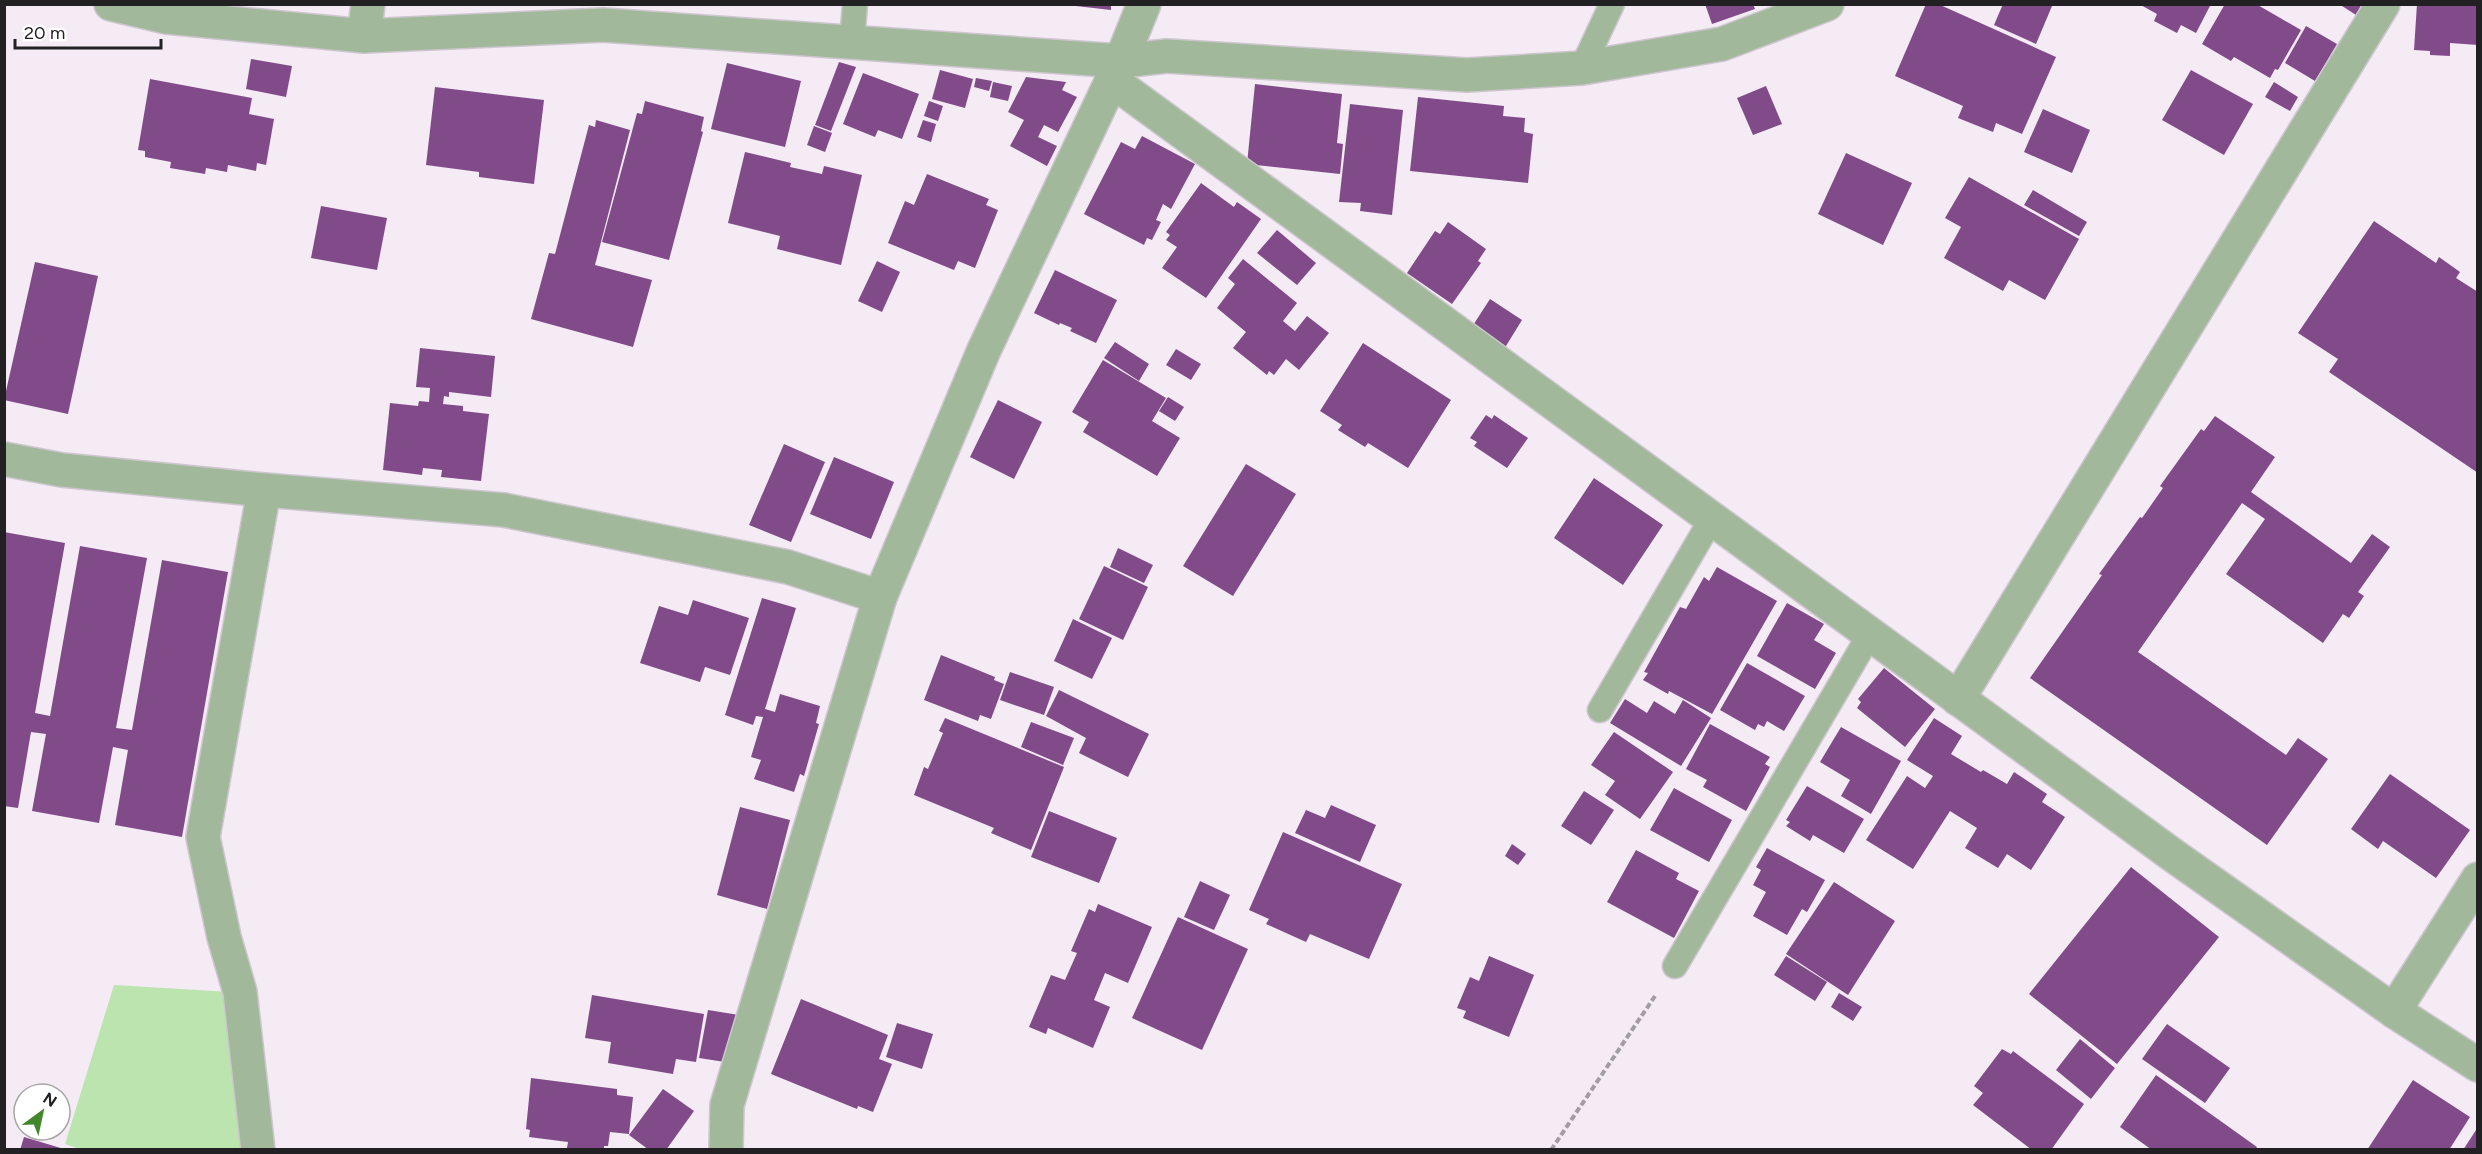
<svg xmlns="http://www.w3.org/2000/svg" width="2482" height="1154" viewBox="0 0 2482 1154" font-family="Figtree,sans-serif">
  <rect width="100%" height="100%" fill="#f4ebf5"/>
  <!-- green -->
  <path fill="#bbe4af" d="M 114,985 L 231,992 L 245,1149 L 83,1150 L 65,1144 Z"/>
  <!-- building -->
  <g fill="#814b8a">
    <path d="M 1705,4 L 1753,4 L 1755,9 L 1712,24 Z"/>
    <path d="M 1926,4 L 1938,4 L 2056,57 L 2022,134 L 1996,123 L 1993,132 L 1958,118 L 1963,106 L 1895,76 Z"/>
    <path d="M 2003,4 L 2052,6 L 2036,44 L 1994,25 Z"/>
    <path d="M 2139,4 L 2211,4 L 2196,33 L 2181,25 L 2177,33 L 2154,21 L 2157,14 Z"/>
    <path d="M 2225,4 L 2256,4 L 2301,30 L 2278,70 L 2275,69 L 2270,78 L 2234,57 L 2231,61 L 2202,44 Z"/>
    <path d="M 2339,4 L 2362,4 L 2356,15 Z"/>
    <path d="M 2417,4 L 2478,4 L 2478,45 L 2450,43 L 2450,56 L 2430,55 L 2430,51 L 2414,50 Z"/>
    <path d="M 1067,5 L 1111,5 L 1111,10 Z"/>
    <path d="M 2306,26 L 2337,44 L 2315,81 L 2285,63 Z"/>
    <path d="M 251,59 L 292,66 L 286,97 L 246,89 Z"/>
    <path d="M 839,62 L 856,67 L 831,131 L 815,125 Z"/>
    <path d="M 727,63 L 801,81 L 785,147 L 711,129 Z"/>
    <path d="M 940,70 L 973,79 L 965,108 L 932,99 Z"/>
    <path d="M 2191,70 L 2253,104 L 2224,155 L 2162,120 Z"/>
    <path d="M 863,73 L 919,94 L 902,139 L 878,130 L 875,137 L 843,124 Z"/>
    <path d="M 1026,77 L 1066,82 L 1062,90 L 1077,97 L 1058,132 L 1044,125 L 1038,137 L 1057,146 L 1047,166 L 1010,146 L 1024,120 L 1008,112 Z"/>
    <path d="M 976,78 L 992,81 L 989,91 L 974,87 Z"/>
    <path d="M 150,79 L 252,98 L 249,114 L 274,119 L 266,165 L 257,163 L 256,171 L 228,165 L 227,172 L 206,168 L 205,174 L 170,168 L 171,162 L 145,157 L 145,151 L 138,150 Z"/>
    <path d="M 993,82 L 1012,86 L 1008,101 L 990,97 Z"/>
    <path d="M 2274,82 L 2298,97 L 2290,111 L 2265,97 Z"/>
    <path d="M 1255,84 L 1342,94 L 1337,143 L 1343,144 L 1340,174 L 1247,164 Z"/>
    <path d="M 1766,86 L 1782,124 L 1753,135 L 1737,98 Z"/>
    <path d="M 435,87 L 544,100 L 534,184 L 479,177 L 479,172 L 426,165 Z"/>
    <path d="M 1418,97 L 1504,106 L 1503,116 L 1525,118 L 1524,132 L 1533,134 L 1528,183 L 1410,171 Z"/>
    <path d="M 645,101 L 704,117 L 701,131 L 703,132 L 669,260 L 602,242 L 637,113 L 642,114 Z"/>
    <path d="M 929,101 L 943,106 L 938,121 L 924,116 Z"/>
    <path d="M 1350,104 L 1403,110 L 1392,215 L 1360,211 L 1361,203 L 1339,202 Z"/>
    <path d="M 2043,109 L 2090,130 L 2072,173 L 2024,152 Z"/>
    <path d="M 596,120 L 630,130 L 595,265 L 652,280 L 633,347 L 531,319 L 549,253 L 555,254 L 589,125 L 595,127 Z"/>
    <path d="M 923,120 L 936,124 L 931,142 L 917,137 Z"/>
    <path d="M 814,126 L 832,133 L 825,152 L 807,145 Z"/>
    <path d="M 1142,136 L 1195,164 L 1171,209 L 1163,204 L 1156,220 L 1161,222 L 1152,240 L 1147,238 L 1144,245 L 1084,214 L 1121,142 L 1135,149 Z"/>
    <path d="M 745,152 L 791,163 L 790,167 L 822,174 L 824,166 L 862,175 L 841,265 L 777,249 L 780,236 L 728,223 Z"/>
    <path d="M 1846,153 L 1912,183 L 1883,245 L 1818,214 Z"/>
    <path d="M 927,174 L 989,199 L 986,205 L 998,210 L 975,268 L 958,261 L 954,270 L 888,243 L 905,201 L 914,205 Z"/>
    <path d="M 1969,177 L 2079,239 L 2045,300 L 2009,280 L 2003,291 L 1944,258 L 1961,227 L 1945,218 Z"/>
    <path d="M 1201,183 L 1234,207 L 1237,202 L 1261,219 L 1206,298 L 1162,268 L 1177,247 L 1166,240 L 1170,235 L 1166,232 Z"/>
    <path d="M 2033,190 L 2087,222 L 2079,236 L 2024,205 Z"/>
    <path d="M 321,206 L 387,218 L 377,270 L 311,258 Z"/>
    <path d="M 2374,221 L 2436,263 L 2439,257 L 2460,272 L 2456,278 L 2478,292 L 2478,473 L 2329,372 L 2338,359 L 2298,333 Z"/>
    <path d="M 1448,222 L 1486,249 L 1478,261 L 1481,263 L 1452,304 L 1407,273 L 1435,231 L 1440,234 Z"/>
    <path d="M 1277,230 L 1316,263 L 1297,285 L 1257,253 Z"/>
    <path d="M 1243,259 L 1297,303 L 1283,321 L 1295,331 L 1307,316 L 1329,333 L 1299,370 L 1286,359 L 1274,375 L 1269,371 L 1267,375 L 1233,348 L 1246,332 L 1217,308 L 1235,284 L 1228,278 Z"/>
    <path d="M 877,261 L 900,272 L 882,312 L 858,301 Z"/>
    <path d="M 35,262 L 98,276 L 68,414 L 4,400 Z"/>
    <path d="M 1055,270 L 1117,300 L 1096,343 L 1070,331 L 1072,328 L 1060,323 L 1059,325 L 1034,313 Z"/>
    <path d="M 1490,299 L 1522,320 L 1501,354 L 1468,333 Z"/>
    <path d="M 1115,342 L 1149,364 L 1139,381 L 1104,358 Z"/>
    <path d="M 1363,343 L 1451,400 L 1408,468 L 1368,443 L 1365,447 L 1338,430 L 1342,425 L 1320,411 Z"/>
    <path d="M 420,348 L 495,356 L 491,397 L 449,392 L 449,397 L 444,396 L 443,404 L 463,406 L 463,411 L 489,414 L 481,481 L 441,477 L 442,470 L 423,468 L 422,475 L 383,470 L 390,403 L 418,406 L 419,401 L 429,402 L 430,388 L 416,387 Z"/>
    <path d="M 1176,349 L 1201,364 L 1191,380 L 1166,365 Z"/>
    <path d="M 1103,360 L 1166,398 L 1152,421 L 1180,438 L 1157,476 L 1083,432 L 1089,422 L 1072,412 Z"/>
    <path d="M 1168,397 L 1184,407 L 1175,421 L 1159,411 Z"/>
    <path d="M 998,400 L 1042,422 L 1014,479 L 970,457 Z"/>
    <path d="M 1486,415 L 1492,419 L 1494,415 L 1528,438 L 1507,468 L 1474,446 L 1477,442 L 1470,438 Z"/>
    <path d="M 2215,416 L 2275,457 L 2251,492 L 2351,563 L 2372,534 L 2390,547 L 2358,592 L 2364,596 L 2349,618 L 2343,614 L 2323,643 L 2226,574 L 2265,519 L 2242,503 L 2138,652 L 2286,755 L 2298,738 L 2328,759 L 2267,845 L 2030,678 L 2102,575 L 2099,574 L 2140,517 L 2142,518 L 2163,488 L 2160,486 L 2201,429 L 2204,431 Z"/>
    <path d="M 784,444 L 825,462 L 791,542 L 749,525 Z"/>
    <path d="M 834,457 L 894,482 L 871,539 L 810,514 Z"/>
    <path d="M 1246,464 L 1296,494 L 1233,596 L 1183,566 Z"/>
    <path d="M 1594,478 L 1663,525 L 1623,585 L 1554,538 Z"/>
    <path d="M 4,532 L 65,543 L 35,713 L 50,716 L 80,546 L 147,558 L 116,728 L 132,730 L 162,560 L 228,572 L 182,837 L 115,825 L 128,750 L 113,747 L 99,823 L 32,811 L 46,734 L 31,732 L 18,808 L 4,806 Z"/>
    <path d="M 1118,548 L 1153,565 L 1144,583 L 1110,567 Z"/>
    <path d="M 1104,566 L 1148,587 L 1123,640 L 1079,619 Z"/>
    <path d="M 1717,567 L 1777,601 L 1712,714 L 1669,691 L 1668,694 L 1643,680 L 1648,673 L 1644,672 L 1680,607 L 1686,609 L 1704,577 L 1709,581 Z"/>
    <path d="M 762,598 L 796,608 L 765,709 L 775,712 L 780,694 L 820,706 L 816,723 L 819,724 L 804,776 L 800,774 L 794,792 L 754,779 L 761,760 L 751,757 L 763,717 L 756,716 L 753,725 L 725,715 Z"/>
    <path d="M 693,600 L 749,618 L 730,675 L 705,667 L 700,682 L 640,663 L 659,606 L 688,615 Z"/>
    <path d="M 1787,603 L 1824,624 L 1814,640 L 1836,653 L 1815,689 L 1757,656 Z"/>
    <path d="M 1073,619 L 1112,638 L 1092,679 L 1054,661 Z"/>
    <path d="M 941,655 L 995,677 L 994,680 L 1004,684 L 991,719 L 980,715 L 978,721 L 924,700 Z"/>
    <path d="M 1747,663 L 1805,696 L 1784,731 L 1767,721 L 1764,727 L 1758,724 L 1755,730 L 1720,710 Z"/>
    <path d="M 1884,668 L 1935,709 L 1905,747 L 1857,708 L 1861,702 L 1858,699 Z"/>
    <path d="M 1010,672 L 1054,687 L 1044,715 L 1000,700 Z"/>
    <path d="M 1059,690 L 1149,734 L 1128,777 L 1079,753 L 1086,738 L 1046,716 Z"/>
    <path d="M 1625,699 L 1647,713 L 1654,701 L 1675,714 L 1683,700 L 1711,718 L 1681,766 L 1610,723 Z"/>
    <path d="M 945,718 L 1064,767 L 1031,850 L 991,833 L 994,828 L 914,795 L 924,767 L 928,769 L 943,733 L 939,731 Z"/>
    <path d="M 1934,718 L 1962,736 L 1951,754 L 1981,772 L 1983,770 L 2007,784 L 2014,772 L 2047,794 L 2042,802 L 2065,817 L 2031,870 L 2007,854 L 1998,868 L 1965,848 L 1977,828 L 1950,811 L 1913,869 L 1866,840 L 1907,776 L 1925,788 L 1933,776 L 1907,760 Z"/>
    <path d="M 1031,722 L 1074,738 L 1063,765 L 1021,747 Z"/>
    <path d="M 1710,724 L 1770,757 L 1765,764 L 1770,767 L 1746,811 L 1703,787 L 1707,780 L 1686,769 Z"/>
    <path d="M 1841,727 L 1901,761 L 1871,814 L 1841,796 L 1850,780 L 1820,762 Z"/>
    <path d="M 1614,732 L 1673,772 L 1640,819 L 1605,795 L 1615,781 L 1591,765 Z"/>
    <path d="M 2390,774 L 2470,830 L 2436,878 L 2383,841 L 2378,849 L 2351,829 Z"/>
    <path d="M 1807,786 L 1864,819 L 1844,853 L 1813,835 L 1810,841 L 1786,826 L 1790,822 L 1786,820 Z"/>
    <path d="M 1674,788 L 1732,820 L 1709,862 L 1650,830 Z"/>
    <path d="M 1584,791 L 1614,810 L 1591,845 L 1561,826 Z"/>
    <path d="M 1331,805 L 1376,825 L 1360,862 L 1295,833 L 1306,810 L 1325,818 Z"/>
    <path d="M 740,807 L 790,820 L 767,909 L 717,895 Z"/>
    <path d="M 1049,811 L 1117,838 L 1099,883 L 1031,857 Z"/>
    <path d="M 1283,832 L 1402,884 L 1369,959 L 1310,934 L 1306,942 L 1266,924 L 1269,919 L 1249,910 Z"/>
    <path d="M 1512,844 L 1526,854 L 1518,865 L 1505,856 Z"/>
    <path d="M 1767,848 L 1825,880 L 1807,912 L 1802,909 L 1787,935 L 1753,916 L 1766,892 L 1753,885 L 1761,870 L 1756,867 Z"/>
    <path d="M 1636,850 L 1679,873 L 1676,879 L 1699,891 L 1674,938 L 1607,902 Z"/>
    <path d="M 2131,867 L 2219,937 L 2117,1064 L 2029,994 Z"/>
    <path d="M 1200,881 L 1230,895 L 1214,930 L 1184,917 Z"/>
    <path d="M 1834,882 L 1895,921 L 1848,995 L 1786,954 Z"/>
    <path d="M 1098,904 L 1152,927 L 1128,983 L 1105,973 L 1094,1000 L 1110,1007 L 1093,1048 L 1048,1028 L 1046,1034 L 1029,1027 L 1051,975 L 1065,980 L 1077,953 L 1071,951 L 1089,909 L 1095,912 Z"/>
    <path d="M 1178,917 L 1248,949 L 1202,1050 L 1132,1018 Z"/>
    <path d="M 1489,956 L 1534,975 L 1509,1037 L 1463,1018 L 1466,1011 L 1457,1008 L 1470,977 L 1479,981 Z"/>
    <path d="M 1786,956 L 1827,982 L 1815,1001 L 1774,975 Z"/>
    <path d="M 1839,993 L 1862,1007 L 1853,1021 L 1831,1007 Z"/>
    <path d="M 592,995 L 704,1014 L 696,1062 L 676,1059 L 673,1074 L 608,1063 L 611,1042 L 585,1038 Z"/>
    <path d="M 801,999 L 888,1035 L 879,1059 L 892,1064 L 873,1112 L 858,1106 L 857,1109 L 771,1074 Z"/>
    <path d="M 708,1010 L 739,1015 L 725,1062 L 699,1058 Z"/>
    <path d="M 897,1023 L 933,1034 L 922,1069 L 886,1057 Z"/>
    <path d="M 2167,1024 L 2230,1068 L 2205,1103 L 2142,1059 Z"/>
    <path d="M 2080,1039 L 2115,1068 L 2091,1099 L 2056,1070 Z"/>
    <path d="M 2002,1049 L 2011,1054 L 2013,1051 L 2084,1104 L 2051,1150 L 2032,1150 L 1973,1105 L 1983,1093 L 1974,1086 Z"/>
    <path d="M 2156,1075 L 2257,1147 L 2255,1150 L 2152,1150 L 2120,1127 Z"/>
    <path d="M 531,1078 L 617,1089 L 617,1095 L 633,1097 L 629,1134 L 610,1132 L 608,1146 L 604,1146 L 604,1150 L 567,1148 L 568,1142 L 529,1137 L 530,1130 L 526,1129 Z"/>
    <path d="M 2413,1080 L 2470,1117 L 2449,1150 L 2367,1150 Z"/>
    <path d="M 663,1089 L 694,1111 L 666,1150 L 649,1150 L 629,1135 Z"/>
    <path d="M 2478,1127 L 2478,1150 L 2463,1150 Z"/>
    <path d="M 24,1137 L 64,1149 L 64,1150 L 20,1150 Z"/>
  </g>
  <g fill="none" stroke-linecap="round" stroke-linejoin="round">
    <defs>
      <g id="lane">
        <path d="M 852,41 L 855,4"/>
        <path d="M 1582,68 L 1612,4"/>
        <path d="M 1600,710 L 1711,520"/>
        <path d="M 1675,966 L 1870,634"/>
      </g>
      <g id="street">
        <path d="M 111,4 L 166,17 L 364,36 L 603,25 L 1121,61 L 1167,56 L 1467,75 L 1582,68 L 1722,44 L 1827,4"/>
        <path d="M 364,36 L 368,4"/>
        <path d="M 1111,80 L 2174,856 L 2394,1011 L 2478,1065"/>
        <path d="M 4,459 L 62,470 L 264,490 L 504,510 L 788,567 L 880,597"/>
        <path d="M 1958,699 L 2383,4"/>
        <path d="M 2394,1011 L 2478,879"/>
        <path d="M 258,1150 L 240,992 L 224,937 L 203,837 L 264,490"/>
        <path d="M 726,1150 L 727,1105 L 880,597 L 984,350 L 1121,61 L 1144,4"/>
      </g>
    </defs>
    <!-- lane casing -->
    <use href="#lane" stroke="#cec6cf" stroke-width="27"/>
    <!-- street casing -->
    <use href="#street" stroke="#cec6cf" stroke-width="36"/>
    <!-- path -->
    <path stroke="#a29ca3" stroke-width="4" stroke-dasharray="6 3" stroke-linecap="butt" d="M 1551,1150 L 1655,996"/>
    <!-- lane -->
    <use href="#lane" stroke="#a1b99a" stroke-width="24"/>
    <!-- street -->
    <use href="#street" stroke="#a1b99a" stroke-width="33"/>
  </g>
  <!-- border -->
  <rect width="2482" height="1154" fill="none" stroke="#232024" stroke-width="12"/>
  <!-- north arrow -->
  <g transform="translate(42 1112) rotate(33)"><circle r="28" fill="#ffffff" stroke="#a7a6a7" stroke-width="1.5"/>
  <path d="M0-4.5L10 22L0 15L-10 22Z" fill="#43872b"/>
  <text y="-9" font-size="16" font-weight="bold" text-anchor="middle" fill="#232024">N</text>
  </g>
  <!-- scale -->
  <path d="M15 39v9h146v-9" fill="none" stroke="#232024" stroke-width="3"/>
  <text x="24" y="39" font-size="18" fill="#232024" stroke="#ffffff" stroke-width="4.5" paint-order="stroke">20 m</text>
</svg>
